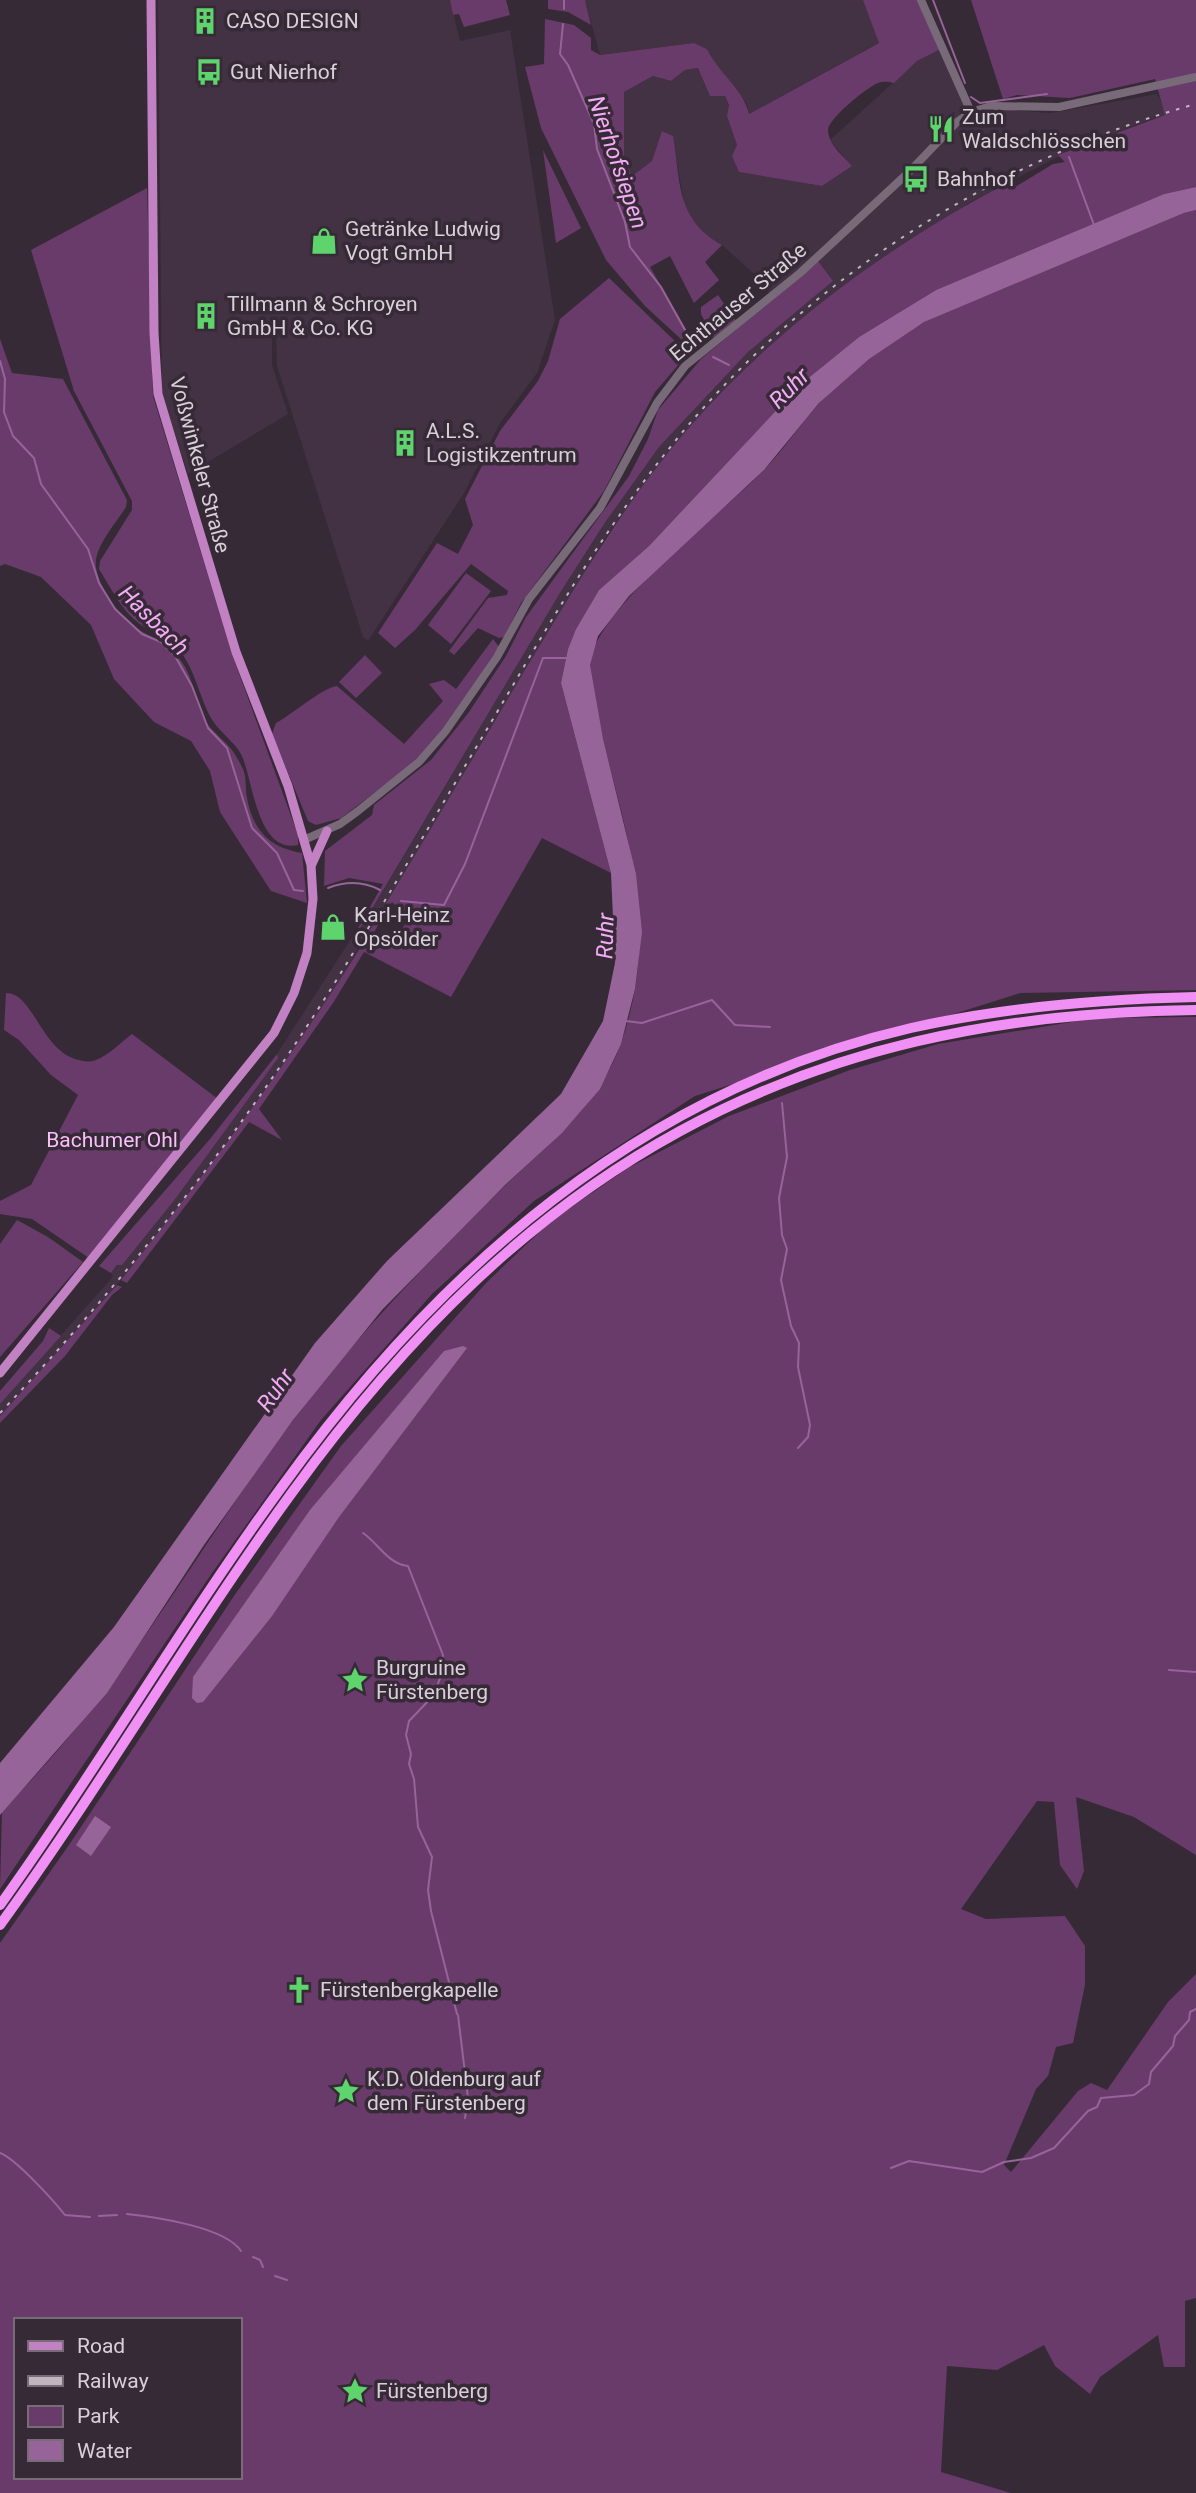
<svg xmlns="http://www.w3.org/2000/svg" width="1196" height="2493" viewBox="0 0 1196 2493" font-family="Roboto,sans-serif">
  <rect width="100%" height="100%" fill="#372a37"/>
  <!-- built -->
  <g fill="#433144">
    <path d="M 158,0 L 450,0 L 460,41 L 510,30 L 555,320 L 537,373 L 500,423 L 464,493 L 368,641 L 363,637 L 277,366 L 276,334 L 272,334 L 272,365 L 288,414 L 188,474 L 162,393 Z"/>
    <path d="M 585,0 L 863,0 L 880,42 L 749,114 L 747,104 L 715,66 L 707,49 L 694,43 L 600,55 Z"/>
    <path d="M 941,49 L 968,112 L 1007,110 L 1051,113 L 1157,94 L 1163,104 L 1196,107 L 1152,119 L 1075,148 L 967,204 L 755,359 L 695,421 L 611,529 L 318,1016 L 181,1205 L 121,1280 L 0,1416 L 0,1404 L 110,1280 L 113,1276 L 111,1273 L 176,1198 L 277,1058 L 277,1054 L 358,928 L 361,928 L 560,593 L 604,524 L 659,447 L 748,352 L 833,281 L 818,261 L 771,295 L 753,273 L 722,245 L 706,235 L 686,213 L 672,136 L 663,131 L 652,161 L 632,176 L 624,157 L 624,92 L 653,76 L 671,81 L 685,70 L 698,68 L 710,96 L 725,96 L 729,105 L 727,116 L 737,145 L 739,172 L 822,186 L 851,166 L 830,140 L 917,61 Z"/>
  </g>
  <!-- green -->
  <g fill="#693b6a" fill-rule="evenodd">
    <path d="M 450,0 L 506,0 L 510,15 L 464,27 L 459,14 L 453,15 Z"/>
    <path d="M 548,0 L 585,0 L 591,25 L 568,12 L 548,9 Z"/>
    <path d="M 863,0 L 918,0 L 941,49 L 917,61 L 894,83 C 888,82 883,81 878,83 C 867,87 828,119 828,130 C 828,144 844,157 852,166 L 822,186 L 739,172 L 732,156 L 737,145 L 727,116 L 729,105 L 725,96 L 710,96 L 698,68 L 685,70 L 671,81 L 653,76 L 624,92 L 624,157 L 632,176 L 652,161 L 662,131 L 673,136 C 681,184 676,219 722,245 L 705,262 L 719,280 L 694,303 L 670,256 L 650,267 L 693,341 L 690,343 L 682,340 L 645,306 L 606,260 L 541,128 L 525,67 L 544,64 L 545,19 L 574,25 L 591,38 L 591,50 L 600,55 L 694,43 L 707,49 C 717,71 744,90 749,114 L 879,43 Z"/>
    <path d="M 971,0 L 1196,0 L 1196,187 L 1164,194 L 936,290 L 859,337 L 801,384 L 649,546 L 599,590 L 576,629 L 568,649 L 561,683 L 611,873 L 542,838 L 451,997 L 364,952 L 333,1003 L 259,1109 L 282,1140 L 249,1122 L 127,1283 L 121,1280 C 207,1172 289,1062 362,945 L 387,948 L 410,918 L 392,902 L 370,939 L 365,938 C 419,849 472,760 525,670 C 577,584 627,498 694,422 C 782,323 890,245 1007,183 L 1012,189 L 1053,164 L 1065,162 L 1058,155 L 1165,115 L 1155,79 L 1070,98 L 1017,95 L 1003,99 Z"/>
    <path d="M 543,150 L 581,228 L 556,243 Z"/>
    <path d="M 147,188 L 153,396 L 233,657 L 298,835 L 298,845 C 256,854 253,777 241,754 C 233,740 219,732 211,718 C 198,694 195,667 176,646 C 166,635 152,633 140,624 C 121,610 111,588 99,569 L 100,561 L 132,510 L 132,501 L 74,391 L 31,250 Z"/>
    <path d="M 1196,210 L 1196,990 L 1020,993 L 695,1096 L 534,1201 L 432,1294 L 321,1420 L 212,1573 L 0,1889 L 2,1810 C 120,1695 193,1554 291,1423 C 349,1344 416,1275 484,1206 C 534,1155 597,1113 621,1043 C 655,945 636,865 610,768 C 604,743 587,687 590,663 C 596,609 720,515 761,473 C 781,453 797,429 816,407 C 845,374 886,341 926,321 C 951,308 979,299 1005,288 C 1065,263 1124,238 1184,213 Z"/>
    <path d="M 818,261 L 833,281 L 748,352 L 659,447 L 604,524 L 560,593 L 360,929 L 358,928 L 383,884 L 349,878 L 324,886 L 325,851 L 372,815 L 374,805 L 431,760 L 469,712 L 506,656 L 526,617 L 629,476 L 648,439 L 658,410 L 701,359 Z"/>
    <path d="M 609,278 L 678,344 L 686,356 L 655,392 L 604,491 L 521,603 L 504,637 L 499,638 L 478,628 L 454,655 L 449,651 L 488,598 L 507,595 L 508,591 L 471,564 L 415,630 L 395,648 L 378,633 L 437,543 L 458,554 L 473,525 L 465,499 L 500,431 L 538,381 L 548,361 L 560,319 Z"/>
    <path d="M 718,295 L 736,321 L 713,338 L 701,314 L 701,307 Z"/>
    <path d="M 0,339 L 12,373 L 63,379 L 127,500 L 126,507 C 117,522 93,548 96,567 C 99,589 122,620 141,631 C 160,642 174,648 185,667 C 195,685 197,711 209,726 C 224,743 231,744 242,767 C 247,776 245,788 247,798 C 253,831 270,848 302,853 L 307,903 L 271,891 L 220,812 L 210,771 L 191,741 L 154,722 L 114,679 L 91,625 L 41,577 L 5,564 L 0,566 Z"/>
    <path d="M 466,573 L 491,591 L 451,644 L 428,625 Z"/>
    <path d="M 493,639 L 499,647 L 436,738 L 415,762 L 341,818 L 316,825 L 308,821 L 272,734 L 276,723 C 293,714 320,689 337,686 L 404,744 L 443,701 L 429,684 L 444,680 L 456,689 Z"/>
    <path d="M 365,655 L 382,673 L 356,698 L 339,682 Z"/>
    <path d="M 6,993 C 33,993 40,1047 75,1059 C 83,1061 88,1063 96,1060 C 109,1055 121,1042 132,1034 L 218,1099 L 89,1258 L 32,1219 L 0,1214 L 0,1201 L 31,1185 L 78,1095 L 51,1075 L 19,1040 L 4,1030 Z"/>
    <path d="M 1196,1017 L 1196,1855 L 1134,1817 L 1076,1797 L 1084,1871 L 1077,1889 L 1060,1865 L 1054,1802 L 1037,1801 L 961,1909 L 986,1919 L 1065,1916 L 1085,1946 L 1085,1985 L 1073,2043 L 1056,2047 L 1048,2076 L 1036,2089 L 1004,2165 L 1011,2172 L 1078,2091 L 1091,2083 L 1107,2090 L 1168,2002 L 1196,1974 L 1196,2298 L 1185,2301 L 1185,2367 L 1164,2367 L 1158,2335 L 1100,2377 L 1090,2394 L 1055,2366 L 1044,2345 L 997,2370 L 947,2366 L 941,2472 L 1011,2493 L 0,2493 L 0,1943 L 69,1845 L 234,1596 L 341,1446 L 487,1282 L 551,1221 L 628,1168 L 729,1116 L 850,1070 L 938,1044 L 1096,1018 ZM 16,2320 L 240,2320 L 240,2477 L 16,2477 Z"/>
    <path d="M 277,1054 L 278,1058 L 176,1198 L 122,1265 L 117,1265 L 111,1273 L 99,1266 L 210,1139 Z"/>
    <path d="M 17,1220 L 48,1237 L 83,1262 L 0,1357 L 0,1244 Z"/>
    <path d="M 117,1285 L 122,1287 L 112,1295 L 65,1356 L 0,1423 L 0,1416 Z"/>
    <path d="M 49,1328 L 61,1336 L 0,1404 L 0,1391 L 43,1341 Z"/>
  </g>
  <!-- water -->
  <g fill="#976499">
    <path d="M 1196,187 L 1196,210 L 1184,213 L 924,322 L 869,359 L 819,403 L 764,470 L 629,596 L 598,636 L 590,665 L 603,739 L 636,874 L 642,932 L 635,989 L 621,1044 L 600,1089 L 562,1133 L 505,1185 L 382,1310 L 293,1420 L 204,1545 L 107,1693 L 0,1815 L 0,1763 L 114,1627 L 315,1343 L 387,1261 L 561,1094 L 603,1021 L 615,963 L 611,873 L 561,683 L 568,649 L 576,629 L 599,590 L 649,546 L 801,384 L 859,337 L 936,290 L 1164,194 Z"/>
    <path d="M 463,1346 L 467,1348 L 339,1517 L 272,1616 L 203,1702 L 197,1703 L 192,1698 L 193,1677 L 310,1510 L 444,1351 Z"/>
    <path d="M 95,1816 L 111,1827 L 91,1856 L 76,1845 Z"/>
  </g>
  <g fill="none" stroke-linecap="round" stroke-linejoin="round">
    <!-- stream -->
    <g stroke="#976499" stroke-width="2">
      <path d="M 564,0 L 564,9"/>
      <path d="M 933,0 L 965,83"/>
      <path d="M 563,24 L 560,54 L 568,65 L 594,124 L 597,149 L 625,222 L 630,247 L 661,287 L 690,339"/>
      <path d="M 971,97 L 980,103 L 1047,94"/>
      <path d="M 1069,157 L 1094,225"/>
      <path d="M 713,357 L 729,365"/>
      <path d="M 0,361 L 5,379 L 4,412 L 13,436 L 34,458 L 41,484 L 88,549 L 99,583 L 115,609 L 142,634 L 161,642 L 175,656 L 192,686 L 208,728 L 227,748 L 252,828 L 277,853 L 294,890 L 303,891"/>
      <path d="M 328,888 C 346,881 363,881 380,890"/>
      <path d="M 401,901 L 444,905 L 465,864 L 543,658 L 568,658"/>
      <path d="M 626,1021 L 642,1023 L 712,1000 L 735,1025 L 770,1027"/>
      <path d="M 782,1103 L 787,1157 L 779,1198 L 782,1235 L 787,1249 L 781,1280 L 791,1326 L 799,1343 L 798,1367 L 810,1425 L 808,1437 L 798,1448"/>
      <path d="M 363,1533 C 379,1544 388,1564 408,1566 L 443,1655 L 441,1676 L 433,1696 L 409,1721 L 406,1735 L 411,1754 L 409,1764 L 414,1779 L 418,1827 L 432,1857 L 428,1890 L 431,1911 L 457,2014"/>
      <path d="M 1169,1670 L 1196,1672"/>
      <path d="M 458,2015 L 468,2098 L 465,2118"/>
      <path d="M 0,2153 C 16,2159 53,2200 65,2215 L 90,2217"/>
      <path d="M 891,2168 L 909,2161 L 982,2172 L 1004,2162 L 1031,2158 L 1054,2148 L 1088,2111 L 1097,2107 L 1101,2098 L 1134,2095 L 1149,2084 L 1151,2072 L 1173,2046 L 1175,2036 L 1189,2020 L 1190,2012 L 1196,2009"/>
      <path d="M 127,2214 C 156,2217 225,2227 241,2251"/>
      <path d="M 99,2216 L 117,2215"/>
      <path d="M 253,2257 L 260,2260 L 263,2267"/>
      <path d="M 275,2276 L 287,2280"/>
    </g>
    <!-- secondary -->
    <g stroke="#796a79" stroke-width="8">
      <path d="M 921,0 L 971,112"/>
      <path d="M 306,839 L 340,824 L 358,811 L 419,762 L 445,732 L 497,657 L 529,599 L 600,508 L 657,403 L 685,366 L 800,273 L 909,172 L 957,122 L 971,112 L 991,106 L 1059,107 L 1196,77"/>
    </g>
    <!-- primary -->
    <g stroke="#c181c3" stroke-width="9">
      <path d="M 312,864 L 327,831"/>
      <path d="M 0,1373 L 274,1033 L 294,993 L 307,953 L 313,899 L 311,865 L 288,786 L 236,652 L 158,394 L 154,333 L 151,0"/>
    </g>
    <!-- highway -->
    <g stroke="#f190f4" stroke-width="10">
      <path d="M 0,1905 C 98,1769 182,1623 281,1488 C 439,1269 641,1090 911,1028 C 1005,1007 1100,999 1196,997"/>
      <path d="M 0,1925 C 102,1785 189,1634 291,1494 C 527,1168 790,1014 1196,1010"/>
    </g>
    <!-- rail -->
    <path stroke="#bfb6bf" stroke-width="2" stroke-dasharray="3.5 7" stroke-linecap="butt" d="M 0,1413 C 131,1274 251,1121 350,958 C 404,870 456,781 509,692 C 557,610 605,530 664,455 C 795,287 991,160 1196,104"/>
  </g>
  <!-- icons -->
  <defs>
    <symbol id="building-bare" viewBox="-9 -9 18 18"><path d="M-4-6H4V6H1V3H-1V6H-4ZM-2.5-4.3h1.7v1.8h-1.7ZM.8-4.3h1.7v1.8H.8ZM-2.5-1h1.7V.8h-1.7ZM.8-1h1.7V.8H.8Z" fill="#5ed56c" stroke="#372a37" stroke-width="2.5" paint-order="stroke"/></symbol>
    <symbol id="bus-bare" viewBox="-9 -9 18 18"><path d="M-5-6H5V4H4V6H2V4H-2V6H-4V4H-5ZM-3.5-4V0h7V-4ZM-3.5 1.2v1.5H-2V1.2ZM2 1.2v1.5H3.5V1.2Z" fill="#5ed56c" stroke="#372a37" stroke-width="2.5" paint-order="stroke"/></symbol>
    <symbol id="restaurant-bare" viewBox="-9 -9 18 18"><path d="M-5-6h1v4h1v-4h1v4h1v-4h1v5L-1.5 .5V6h-2V.5L-5-1ZM5-6V6H3V1.5H1.5Q1.5-4 5-6Z" fill="#5ed56c" stroke="#372a37" stroke-width="2.5" paint-order="stroke"/></symbol>
    <symbol id="shop-bare" viewBox="-9 -9 18 18"><path d="M-5-2.5h2.3a2.7 3.5 0 0 1 5.4 0H5L5.5 6h-11ZM-1.5-2.5h3a1.5 2.3 0 0 0-3 0Z" fill="#5ed56c" stroke="#372a37" stroke-width="2.5" paint-order="stroke"/></symbol>
    <symbol id="sight-bare" viewBox="-9 -9 18 18"><path d="M0-6L1.8-2.2L6-1.7L2.9 1.2L3.7 5.4L0 3.3L-3.7 5.4L-2.9 1.2L-6-1.7L-1.8-2.2Z" fill="#5ed56c" stroke="#372a37" stroke-width="2.5" paint-order="stroke"/></symbol>
    <symbol id="church-bare" viewBox="-9 -9 18 18"><path d="M-1.2-6h2.4v3.5h3.3v2.4h-3.3V6h-2.4V-.1h-3.3v-2.4h3.3Z" fill="#5ed56c" stroke="#372a37" stroke-width="2.5" paint-order="stroke"/></symbol>
  </defs>
  <g fill-rule="evenodd">
    <use href="#building-bare" x="186" y="2" width="38" height="38"/>
    <use href="#bus-bare" x="190" y="53" width="38" height="38"/>
    <use href="#restaurant-bare" x="922" y="110" width="38" height="38"/>
    <use href="#bus-bare" x="897" y="160" width="38" height="38"/>
    <use href="#shop-bare" x="305" y="222" width="38" height="38"/>
    <use href="#building-bare" x="187" y="297" width="38" height="38"/>
    <use href="#building-bare" x="386" y="424" width="38" height="38"/>
    <use href="#shop-bare" x="314" y="908" width="38" height="38"/>
    <use href="#sight-bare" x="336" y="1661" width="38" height="38"/>
    <use href="#church-bare" x="280" y="1971" width="38" height="38"/>
    <use href="#sight-bare" x="327" y="2072" width="38" height="38"/>
    <use href="#sight-bare" x="336" y="2372" width="38" height="38"/>
  </g>
  <g text-anchor="middle" stroke-width="7" stroke-linejoin="round" paint-order="stroke">
    <!-- poi labels -->
    <g font-size="21" fill="#d8d0d8" stroke="#372a37" text-anchor="start">
      <text x="226" y="28">CASO DESIGN</text>
      <text x="230" y="79">Gut Nierhof</text>
      <text x="962" y="124">Zum<tspan x="962" dy="24">Waldschlösschen</tspan></text>
      <text x="937" y="186">Bahnhof</text>
      <text x="345" y="236">Getränke Ludwig<tspan x="345" dy="24">Vogt GmbH</tspan></text>
      <text x="227" y="311">Tillmann &amp; Schroyen<tspan x="227" dy="24">GmbH &amp; Co. KG</tspan></text>
      <text x="426" y="438">A.L.S.<tspan x="426" dy="24">Logistikzentrum</tspan></text>
      <text x="354" y="922">Karl-Heinz<tspan x="354" dy="24">Opsölder</tspan></text>
      <text x="376" y="1675">Burgruine<tspan x="376" dy="24">Fürstenberg</tspan></text>
      <text x="320" y="1997">Fürstenbergkapelle</text>
      <text x="367" y="2086">K.D. Oldenburg auf<tspan x="367" dy="24">dem Fürstenberg</tspan></text>
      <text x="376" y="2398">Fürstenberg</text>
    </g>
    <!-- street labels -->
    <g font-size="21" fill="#d8d0d8" stroke="#372a37">
      <text transform="translate(738 302) rotate(-40)" y="7">Echthauser Straße</text>
      <text transform="translate(200 465) rotate(75)" y="7">Voßwinkeler Straße</text>
    </g>
    <!-- park labels -->
    <g font-size="21" fill="#fabffb" stroke="#372a37">
      <text x="112" y="1147">Bachumer Ohl</text>
    </g>
    <!-- water labels -->
    <g font-size="23" font-style="italic" fill="#f3abf5" stroke="#372a37">
      <text transform="translate(618 162) rotate(71)" y="8">Nierhofsiepen</text>
      <text transform="translate(789 388) rotate(-45)" y="8">Ruhr</text>
      <text transform="translate(154 620) rotate(45)" y="8">Hasbach</text>
      <text transform="translate(605 936) rotate(-88)" y="8">Ruhr</text>
      <text transform="translate(275 1390) rotate(-55)" y="8">Ruhr</text>
    </g>
  </g>
  <!-- legend -->
  <rect x="14" y="2318" width="228" height="161" fill="#372a37" stroke="#776c77" stroke-width="2"/>
  <rect x="28" y="2341" width="35" height="10" fill="#c181c3" stroke="#776c77" stroke-width="2"/>
  <text x="77" y="2353" font-size="21" fill="#d8d0d8">Road</text>
  <rect x="28" y="2376" width="35" height="10" fill="#bfb6bf" stroke="#776c77" stroke-width="2"/>
  <text x="77" y="2388" font-size="21" fill="#d8d0d8">Railway</text>
  <rect x="28" y="2406" width="35" height="21" fill="#693b6a" stroke="#776c77" stroke-width="2"/>
  <text x="77" y="2423" font-size="21" fill="#d8d0d8">Park</text>
  <rect x="28" y="2440" width="35" height="21" fill="#976499" stroke="#776c77" stroke-width="2"/>
  <text x="77" y="2458" font-size="21" fill="#d8d0d8">Water</text>
</svg>
